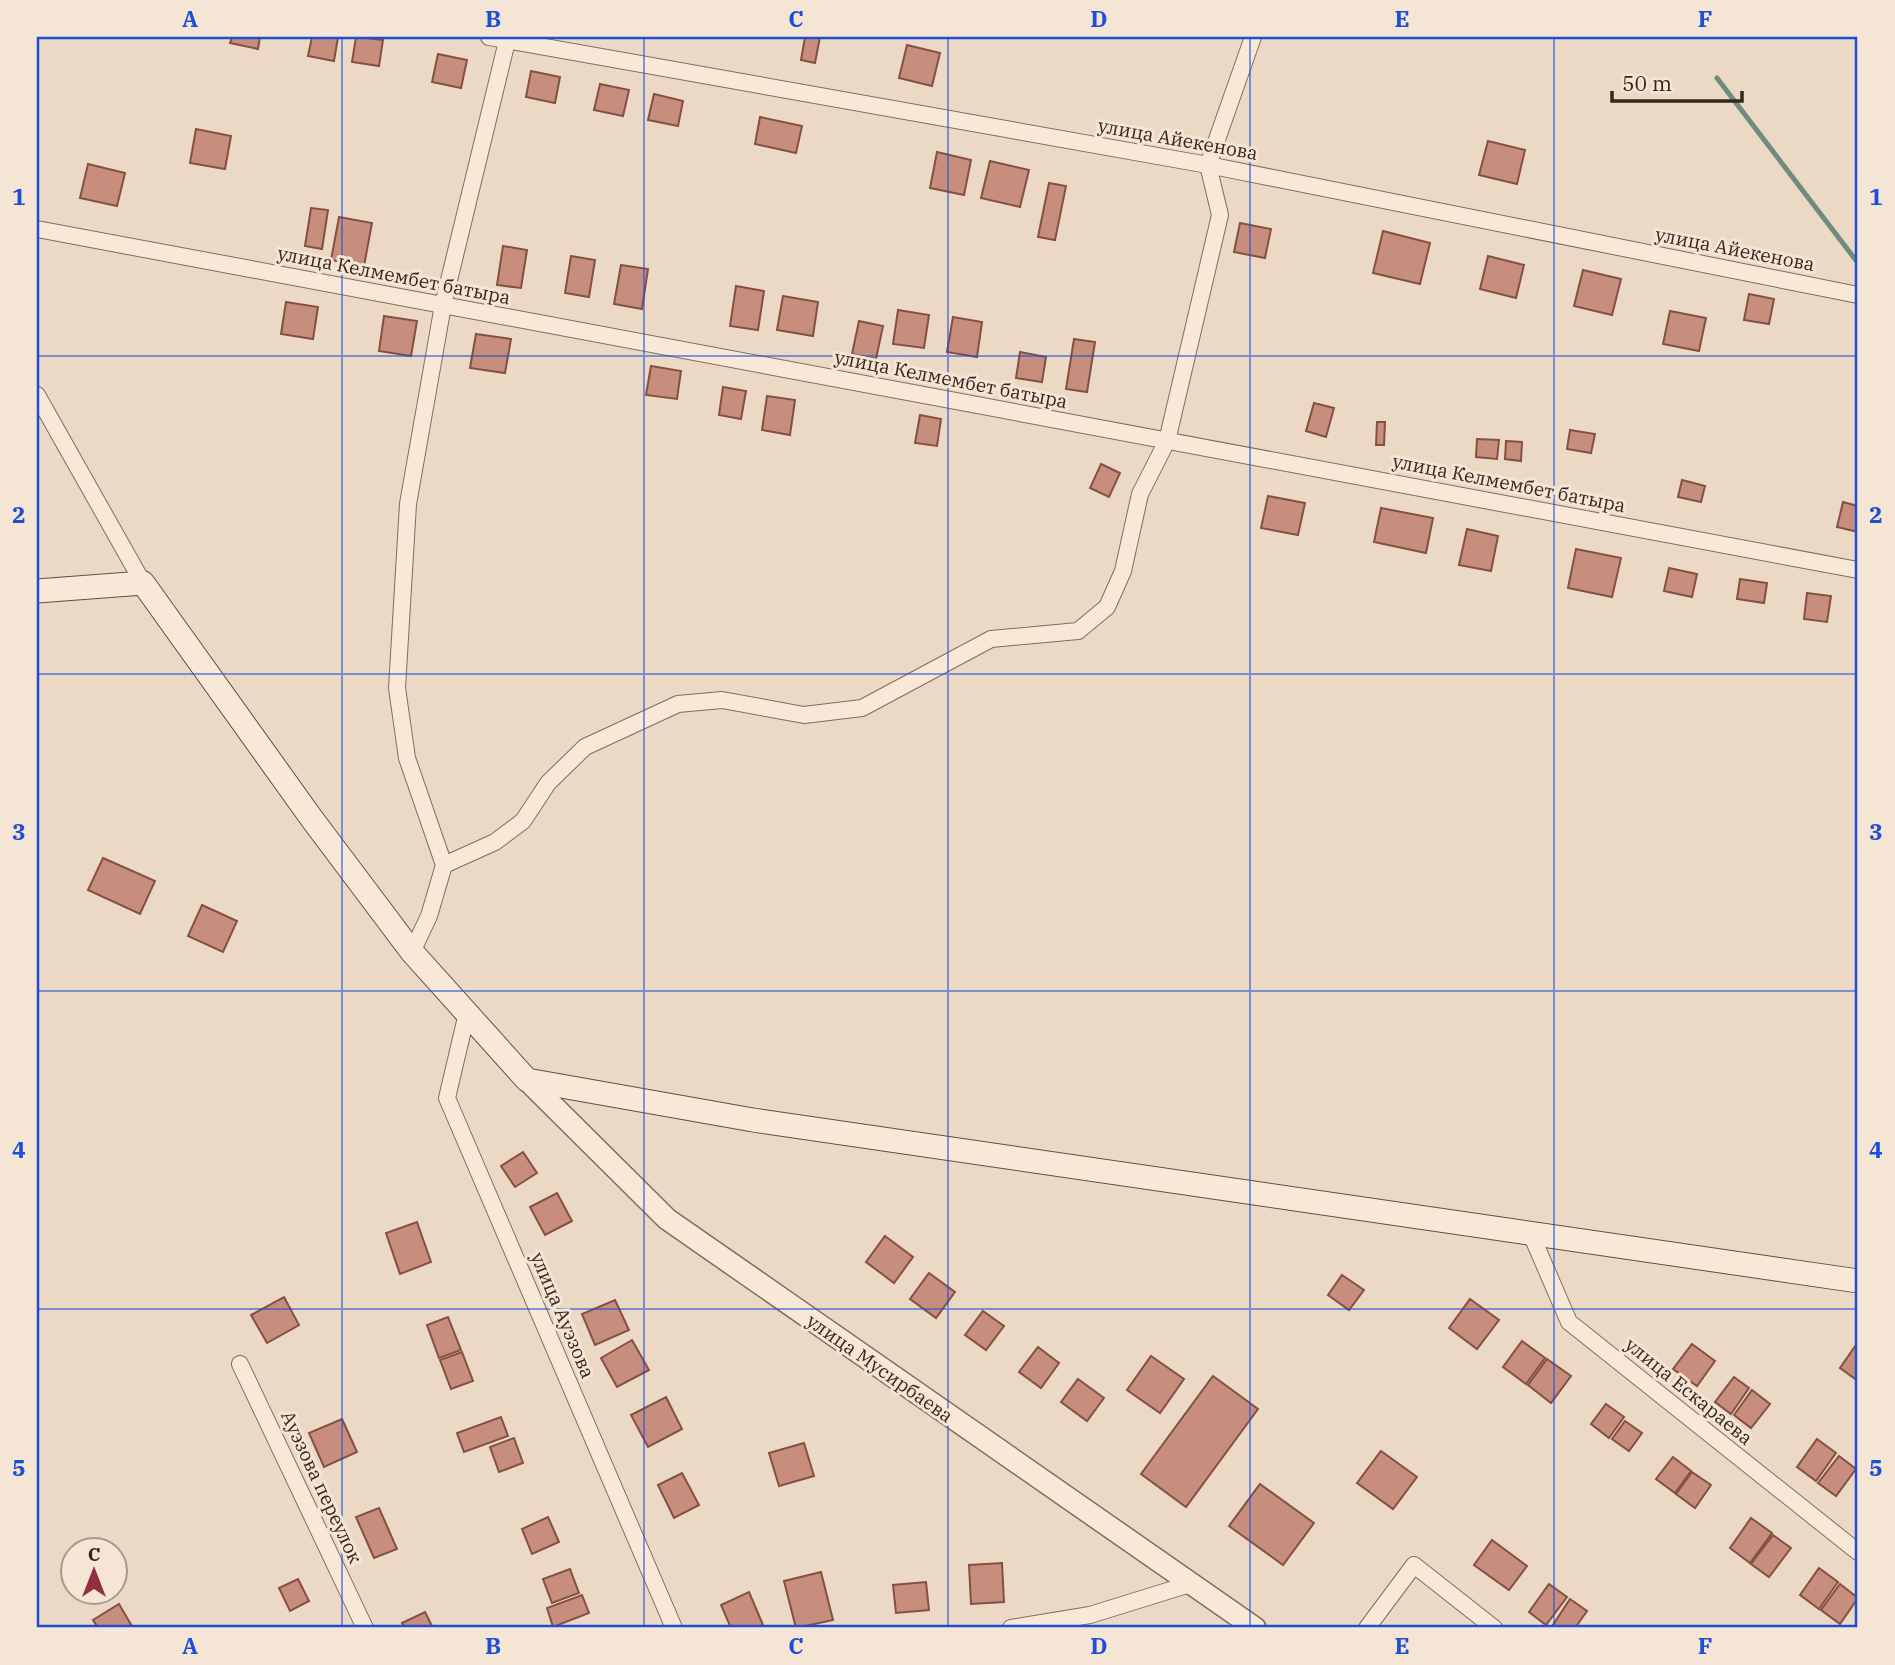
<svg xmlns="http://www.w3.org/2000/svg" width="1895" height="1665" viewBox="0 0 1895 1665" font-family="'IBM Plex Serif',serif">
  <rect width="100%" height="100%" fill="#ecd9c5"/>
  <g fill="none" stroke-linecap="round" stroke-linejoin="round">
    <!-- stream -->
    <path stroke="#6e8d7f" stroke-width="5" d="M 1717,78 L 1858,263"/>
  </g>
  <!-- building -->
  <g fill="#c88e7d" stroke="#845043" stroke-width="2">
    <path d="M 232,37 L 260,37 L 258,49 L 230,43 Z"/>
    <path d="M 312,37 L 338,37 L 334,61 L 308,56 Z"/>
    <path d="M 356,37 L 383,40 L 379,66 L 352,62 Z"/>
    <path d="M 805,37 L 820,37 L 815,63 L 801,60 Z"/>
    <path d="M 907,45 L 940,53 L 932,86 L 899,78 Z"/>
    <path d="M 438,54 L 467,60 L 461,88 L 432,82 Z"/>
    <path d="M 531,71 L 560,77 L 555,103 L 526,97 Z"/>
    <path d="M 600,84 L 629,90 L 623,116 L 594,110 Z"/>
    <path d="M 654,94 L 683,101 L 678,126 L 648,120 Z"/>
    <path d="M 760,117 L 802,126 L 796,153 L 755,144 Z"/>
    <path d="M 196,129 L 231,136 L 225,169 L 190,163 Z"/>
    <path d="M 1488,141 L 1525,150 L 1517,184 L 1479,175 Z"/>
    <path d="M 937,152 L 971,160 L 964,195 L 930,188 Z"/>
    <path d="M 990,161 L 1029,170 L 1020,207 L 981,198 Z"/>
    <path d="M 88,164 L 125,173 L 117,206 L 80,198 Z"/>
    <path d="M 1049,183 L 1066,186 L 1055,240 L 1038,237 Z"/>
    <path d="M 311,208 L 328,210 L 322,249 L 305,246 Z"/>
    <path d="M 339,217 L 372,223 L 364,266 L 331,260 Z"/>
    <path d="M 1240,223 L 1271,229 L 1265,258 L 1234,252 Z"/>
    <path d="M 1383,231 L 1430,243 L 1420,284 L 1373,273 Z"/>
    <path d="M 503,246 L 527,250 L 521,288 L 497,285 Z"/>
    <path d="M 571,256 L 595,260 L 589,297 L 565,293 Z"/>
    <path d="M 1488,256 L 1524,265 L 1516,298 L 1480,289 Z"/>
    <path d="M 621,265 L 648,269 L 642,309 L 614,304 Z"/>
    <path d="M 1583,270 L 1621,279 L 1612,315 L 1574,306 Z"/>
    <path d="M 736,286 L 764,291 L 758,330 L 730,326 Z"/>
    <path d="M 1749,294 L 1774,299 L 1769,324 L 1744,320 Z"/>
    <path d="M 783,296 L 818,302 L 813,336 L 777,330 Z"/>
    <path d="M 286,302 L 318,307 L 313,339 L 281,334 Z"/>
    <path d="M 898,310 L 929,315 L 924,348 L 893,344 Z"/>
    <path d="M 1670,311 L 1706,318 L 1699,351 L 1663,344 Z"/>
    <path d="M 384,316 L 417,321 L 411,356 L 379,351 Z"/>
    <path d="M 953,317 L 982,322 L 977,357 L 947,352 Z"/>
    <path d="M 859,321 L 883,326 L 876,359 L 852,354 Z"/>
    <path d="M 476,334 L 511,339 L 505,373 L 470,368 Z"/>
    <path d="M 1074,339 L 1095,342 L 1087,392 L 1066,389 Z"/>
    <path d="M 1020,352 L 1046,357 L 1042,382 L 1016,378 Z"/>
    <path d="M 651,366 L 681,371 L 677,399 L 646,395 Z"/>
    <path d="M 723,387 L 746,391 L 741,419 L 719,415 Z"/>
    <path d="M 767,396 L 795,400 L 790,435 L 762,430 Z"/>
    <path d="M 1314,403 L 1334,408 L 1326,437 L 1306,431 Z"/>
    <path d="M 920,415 L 941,419 L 937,446 L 915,443 Z"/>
    <path d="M 1377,422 L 1385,422 L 1384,445 L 1376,445 Z"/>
    <path d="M 1570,430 L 1595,434 L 1591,453 L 1567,449 Z"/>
    <path d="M 1477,439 L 1499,440 L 1497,459 L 1476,457 Z"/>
    <path d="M 1506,441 L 1522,442 L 1521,461 L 1505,459 Z"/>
    <path d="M 1101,464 L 1120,473 L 1109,497 L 1090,488 Z"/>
    <path d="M 1682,480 L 1705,486 L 1701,502 L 1678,497 Z"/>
    <path d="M 1268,496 L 1305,503 L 1298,535 L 1261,528 Z"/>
    <path d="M 1843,502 L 1858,506 L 1858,532 L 1837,527 Z"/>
    <path d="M 1381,508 L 1433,518 L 1426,553 L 1374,542 Z"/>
    <path d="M 1467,529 L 1498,536 L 1491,571 L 1459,565 Z"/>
    <path d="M 1576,549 L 1621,558 L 1612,597 L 1568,588 Z"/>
    <path d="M 1669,568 L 1697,574 L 1692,597 L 1664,591 Z"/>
    <path d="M 1740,579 L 1767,583 L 1764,603 L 1737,599 Z"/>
    <path d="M 1807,593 L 1831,596 L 1827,622 L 1804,619 Z"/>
    <path d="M 103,858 L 155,881 L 140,914 L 88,890 Z"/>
    <path d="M 202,905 L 237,921 L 223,952 L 188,936 Z"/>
    <path d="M 523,1152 L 537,1173 L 515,1187 L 501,1166 Z"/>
    <path d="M 557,1193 L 572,1221 L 545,1235 L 530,1207 Z"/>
    <path d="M 417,1222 L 431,1262 L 400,1274 L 386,1233 Z"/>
    <path d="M 885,1236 L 913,1257 L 894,1283 L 866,1262 Z"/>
    <path d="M 929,1273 L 955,1292 L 936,1318 L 910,1299 Z"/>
    <path d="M 1342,1275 L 1364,1290 L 1349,1310 L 1328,1295 Z"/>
    <path d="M 284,1297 L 299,1325 L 267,1343 L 251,1315 Z"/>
    <path d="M 1470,1299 L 1499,1320 L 1477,1349 L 1449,1328 Z"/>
    <path d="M 615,1300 L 629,1330 L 595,1345 L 582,1314 Z"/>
    <path d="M 983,1311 L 1004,1326 L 986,1350 L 965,1335 Z"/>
    <path d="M 448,1317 L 461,1350 L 439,1358 L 427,1325 Z"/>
    <path d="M 632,1340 L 649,1370 L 617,1387 L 601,1358 Z"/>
    <path d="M 1522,1341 L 1545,1358 L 1526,1384 L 1503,1367 Z"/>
    <path d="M 1858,1342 L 1858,1381 L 1840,1368 Z"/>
    <path d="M 1692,1344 L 1715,1361 L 1697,1386 L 1673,1369 Z"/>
    <path d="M 1038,1347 L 1059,1363 L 1041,1388 L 1019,1372 Z"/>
    <path d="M 462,1352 L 473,1381 L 451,1389 L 440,1360 Z"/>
    <path d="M 1151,1356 L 1184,1379 L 1160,1413 L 1127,1390 Z"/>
    <path d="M 1547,1359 L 1571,1376 L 1551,1403 L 1528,1385 Z"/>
    <path d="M 1213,1376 L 1258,1409 L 1186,1507 L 1141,1474 Z"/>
    <path d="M 1734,1377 L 1749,1388 L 1731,1414 L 1715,1402 Z"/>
    <path d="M 1078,1379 L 1104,1398 L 1087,1421 L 1061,1402 Z"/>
    <path d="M 1752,1390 L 1770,1404 L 1751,1428 L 1734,1415 Z"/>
    <path d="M 666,1397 L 682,1429 L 648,1447 L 631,1415 Z"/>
    <path d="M 1606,1404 L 1624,1417 L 1609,1438 L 1591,1424 Z"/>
    <path d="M 501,1417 L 508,1436 L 464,1452 L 457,1433 Z"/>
    <path d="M 342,1419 L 357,1452 L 324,1467 L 309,1433 Z"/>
    <path d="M 1625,1421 L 1642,1433 L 1629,1451 L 1612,1439 Z"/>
    <path d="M 514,1438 L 523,1463 L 499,1472 L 490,1447 Z"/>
    <path d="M 1817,1439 L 1836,1453 L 1816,1481 L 1797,1467 Z"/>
    <path d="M 804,1443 L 814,1476 L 779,1486 L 769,1453 Z"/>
    <path d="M 1381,1451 L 1417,1477 L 1393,1509 L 1357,1483 Z"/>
    <path d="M 1839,1456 L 1856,1469 L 1836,1496 L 1818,1483 Z"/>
    <path d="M 1673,1457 L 1691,1471 L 1675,1493 L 1656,1479 Z"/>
    <path d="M 1692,1472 L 1711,1485 L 1695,1508 L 1676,1494 Z"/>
    <path d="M 682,1473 L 699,1505 L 674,1518 L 658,1485 Z"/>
    <path d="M 1260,1484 L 1314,1523 L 1283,1565 L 1229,1526 Z"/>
    <path d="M 379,1508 L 397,1549 L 374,1558 L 356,1517 Z"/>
    <path d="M 548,1517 L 559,1542 L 532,1554 L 522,1529 Z"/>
    <path d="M 1751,1518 L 1772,1533 L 1750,1563 L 1730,1548 Z"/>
    <path d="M 1773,1535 L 1791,1548 L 1769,1577 L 1751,1564 Z"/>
    <path d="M 1492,1540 L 1527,1566 L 1509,1590 L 1474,1565 Z"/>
    <path d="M 1002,1563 L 1004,1602 L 971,1604 L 969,1565 Z"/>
    <path d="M 1819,1568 L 1838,1582 L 1819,1609 L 1800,1595 Z"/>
    <path d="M 570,1569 L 579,1593 L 552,1603 L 543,1579 Z"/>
    <path d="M 821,1572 L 833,1620 L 796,1628 L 784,1581 Z"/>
    <path d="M 298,1579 L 309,1601 L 290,1611 L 279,1588 Z"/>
    <path d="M 926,1582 L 929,1610 L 896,1613 L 893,1585 Z"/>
    <path d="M 1549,1584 L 1567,1597 L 1546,1625 L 1529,1612 Z"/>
    <path d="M 1840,1584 L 1858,1598 L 1840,1624 L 1821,1610 Z"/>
    <path d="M 749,1592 L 763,1625 L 755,1628 L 731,1628 L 721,1605 Z"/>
    <path d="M 582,1595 L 589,1613 L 553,1627 L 547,1608 Z"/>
    <path d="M 1570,1599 L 1587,1611 L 1575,1628 L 1551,1628 Z"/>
    <path d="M 119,1604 L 133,1628 L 98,1628 L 93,1620 Z"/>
    <path d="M 425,1612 L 433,1628 L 405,1628 L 402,1623 Z"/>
  </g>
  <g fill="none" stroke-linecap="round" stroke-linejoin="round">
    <defs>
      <g id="minor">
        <path d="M 489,37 L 1208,165 L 1858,295"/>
        <path d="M 37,229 L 1858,570"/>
        <path d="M 37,395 L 143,583"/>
        <path d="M 444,865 L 495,842 L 523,821 L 548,783 L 585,747 L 678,704 L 722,700 L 804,715 L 862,708 L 991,639 L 1078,631 L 1107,607 L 1123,571 L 1140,494 L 1167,441 L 1220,215 L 1208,165 L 1253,37"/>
        <path d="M 412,952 L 429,916 L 444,865 L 407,758 L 397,688 L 408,504 L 443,305 L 508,37"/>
        <path d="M 467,1013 L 447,1098 L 674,1628"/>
        <path d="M 1531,1234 L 1569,1322 L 1858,1552"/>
        <path d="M 240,1364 L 365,1628"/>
        <path d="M 1011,1628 L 1090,1615 L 1190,1584"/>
        <path d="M 1367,1628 L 1414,1565 L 1494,1628"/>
      </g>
      <path id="tertiary" d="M 527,1080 L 667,1219 L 1255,1628"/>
      <path id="secondary" d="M 37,591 L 143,583 L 312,819 L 412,952 L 527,1080 L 753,1120 L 1858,1281"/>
    </defs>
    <!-- minor casing -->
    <use href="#minor" stroke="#866a5c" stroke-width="18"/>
    <!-- tertiary casing -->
    <use href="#tertiary" stroke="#866a5c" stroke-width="24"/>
    <!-- secondary casing -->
    <use href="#secondary" stroke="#684c3f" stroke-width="25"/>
    <!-- minor -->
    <use href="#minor" stroke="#f7e8d8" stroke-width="16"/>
    <!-- tertiary -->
    <use href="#tertiary" stroke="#f7e8d8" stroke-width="21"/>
    <!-- secondary -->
    <use href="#secondary" stroke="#f7e8d8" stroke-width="23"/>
  </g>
  <!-- grid -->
  <path fill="none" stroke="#1d4ed8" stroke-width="2" stroke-opacity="0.55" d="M 342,37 L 342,1628M 644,37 L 644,1628M 948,37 L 948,1628M 1250,37 L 1250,1628M 1554,37 L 1554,1628M 37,356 L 1858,356M 37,674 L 1858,674M 37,991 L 1858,991M 37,1309 L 1858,1309"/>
  <g text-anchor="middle" stroke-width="6" stroke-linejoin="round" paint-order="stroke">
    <!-- street labels -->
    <g font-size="19" fill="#37261f" stroke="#f4e5d4">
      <text transform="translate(1178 139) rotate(10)" y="7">улица Айекенова</text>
      <text transform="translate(1735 249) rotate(11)" y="7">улица Айекенова</text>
      <text transform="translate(394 275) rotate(11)" y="7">улица Келмембет батыра</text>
      <text transform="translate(951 379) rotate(11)" y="7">улица Келмембет батыра</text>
      <text transform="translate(1509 483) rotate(11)" y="7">улица Келмембет батыра</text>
      <text transform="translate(563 1315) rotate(67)" y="7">улица Ауэзова</text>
      <text transform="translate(880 1368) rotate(35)" y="7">улица Мусирбаева</text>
      <text transform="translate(1689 1391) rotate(39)" y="7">улица Ескараева</text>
      <text transform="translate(322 1487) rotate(65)" y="7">Ауэзова переулок</text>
    </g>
  </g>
  <!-- border -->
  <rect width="1895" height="1665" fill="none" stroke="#f4e5d4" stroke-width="77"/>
  <!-- north arrow -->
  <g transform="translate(94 1571)"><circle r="33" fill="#f4e5d4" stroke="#a8998c" stroke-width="2"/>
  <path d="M0-5L12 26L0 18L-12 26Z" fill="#922f43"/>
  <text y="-10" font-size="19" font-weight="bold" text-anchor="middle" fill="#37261f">С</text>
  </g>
  <!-- scale -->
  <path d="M1612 91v10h130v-10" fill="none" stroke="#37261f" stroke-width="3.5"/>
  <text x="1622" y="91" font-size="21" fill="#37261f" stroke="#f4e5d4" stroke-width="5" paint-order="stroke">50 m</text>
  <rect x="38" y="38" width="1818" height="1588" fill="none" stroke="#1d4ed8" stroke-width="2.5"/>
  <g font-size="23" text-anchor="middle" font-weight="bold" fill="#1d4ed8">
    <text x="190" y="27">A</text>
    <text x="493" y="27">B</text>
    <text x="796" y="27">C</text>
    <text x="1099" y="27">D</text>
    <text x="1402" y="27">E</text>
    <text x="1705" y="27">F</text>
    <text x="19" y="205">1</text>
    <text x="1876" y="205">1</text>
    <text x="19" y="523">2</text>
    <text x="1876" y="523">2</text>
    <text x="19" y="840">3</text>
    <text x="1876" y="840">3</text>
    <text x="19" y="1158">4</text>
    <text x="1876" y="1158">4</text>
    <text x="19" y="1476">5</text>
    <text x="1876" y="1476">5</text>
    <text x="190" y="1654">A</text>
    <text x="493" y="1654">B</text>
    <text x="796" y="1654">C</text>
    <text x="1099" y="1654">D</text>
    <text x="1402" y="1654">E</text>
    <text x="1705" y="1654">F</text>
  </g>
</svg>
